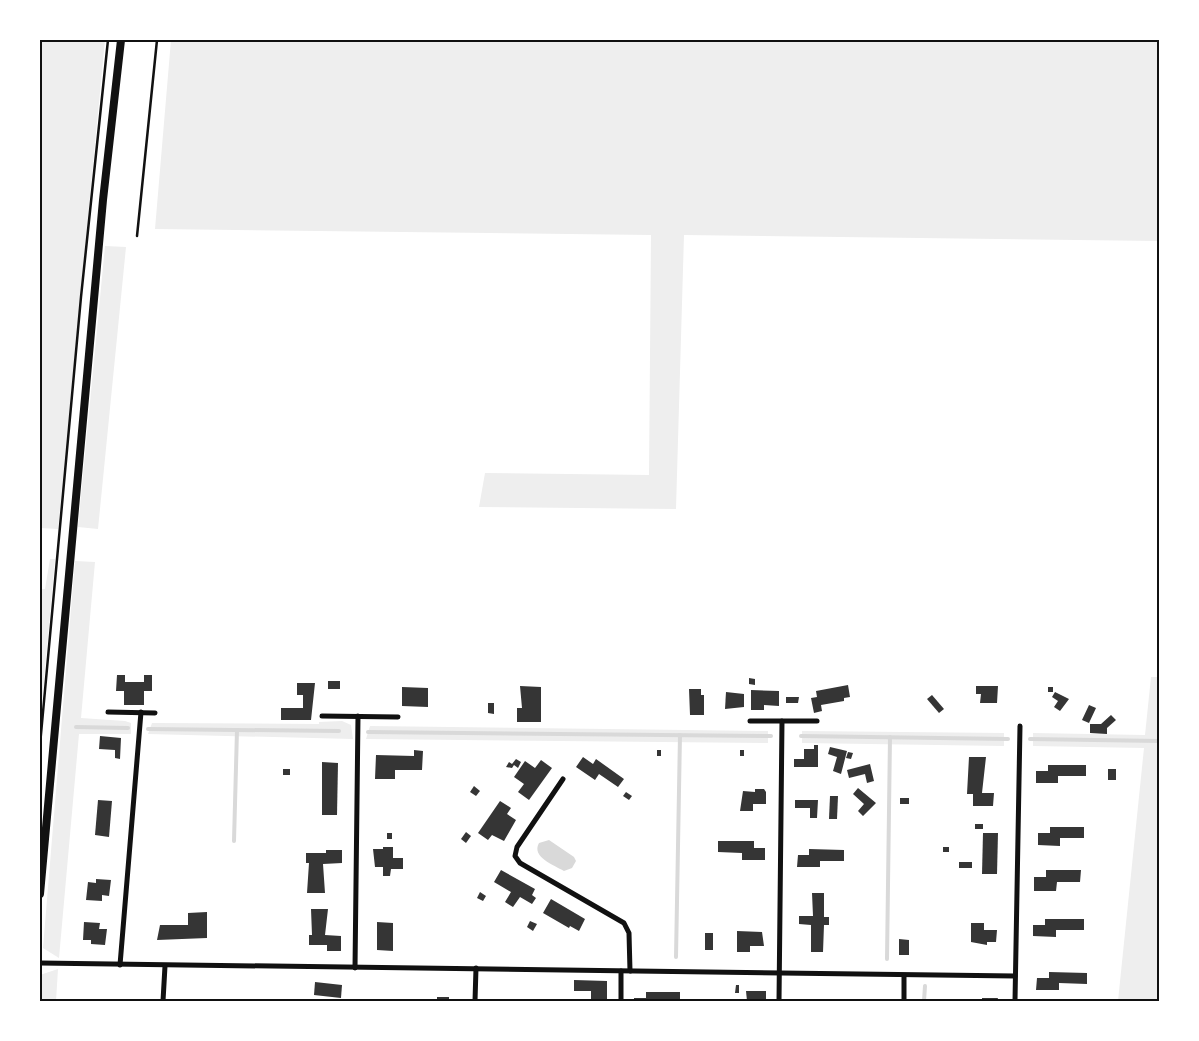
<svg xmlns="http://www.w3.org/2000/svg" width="1199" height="1041" viewBox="0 0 1199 1041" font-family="Commissioner,sans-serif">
  <rect width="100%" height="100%" fill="#fff"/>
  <!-- green -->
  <g fill="#eee">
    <path d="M 40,40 L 105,40 L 58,529 L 40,528 Z"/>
    <path d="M 171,40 L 1159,40 L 1159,241 L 684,235 L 676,509 L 479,507 L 485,473 L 649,475 L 651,235 L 155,229 Z"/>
    <path d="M 105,246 L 126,247 L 98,529 L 78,527 Z"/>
    <path d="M 50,559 L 55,559 L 40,725 L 40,589 L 45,589 Z"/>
    <path d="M 75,561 L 95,562 L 81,718 L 125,721 L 131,723 L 131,734 L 79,734 L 59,958 L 43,948 Z"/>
    <path d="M 1151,677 L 1159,677 L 1159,1001 L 1118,1001 L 1144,748 L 1033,746 L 1033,733 L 1145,735 Z"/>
    <path d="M 342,721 L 351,725 L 353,739 L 148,734 L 152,723 L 319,724 L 319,722 Z"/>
    <path d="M 370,726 L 768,731 L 768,743 L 366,739 Z"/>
    <path d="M 802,731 L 1004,733 L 1004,746 L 802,743 Z"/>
    <path d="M 58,969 L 56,1001 L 40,1001 L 40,975 Z"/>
  </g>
  <!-- water -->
  <path fill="#d9d9d9" d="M 549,840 L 574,857 L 576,861 L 572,868 L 564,871 C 554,865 531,857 539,843 Z"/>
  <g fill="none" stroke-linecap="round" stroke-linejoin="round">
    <!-- stream -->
    <g stroke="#d9d9d9" stroke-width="4">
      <path d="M 76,727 L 128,728"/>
      <path d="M 148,729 L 339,731"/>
      <path d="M 368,732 L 771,736"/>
      <path d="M 801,736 L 1008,739"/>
      <path d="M 1030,739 L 1159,741"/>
      <path d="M 234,841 L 237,730"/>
      <path d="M 676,957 L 680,735"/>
      <path d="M 887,959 L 890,737"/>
      <path d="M 924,1001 L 925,986"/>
    </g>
  </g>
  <!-- building -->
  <g fill="#353535">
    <path d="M 117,675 L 125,675 L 125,682 L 144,682 L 144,675 L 152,675 L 152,691 L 144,691 L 144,705 L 124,705 L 124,691 L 116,691 Z"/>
    <path d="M 749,678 L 755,679 L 755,685 L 749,684 Z"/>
    <rect x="328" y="681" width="12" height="8"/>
    <path d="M 297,683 L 315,683 L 311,720 L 281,720 L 281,708 L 303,708 L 303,695 L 297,695 Z"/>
    <path d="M 848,685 L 850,697 L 844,698 L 844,701 L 821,705 L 822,711 L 814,713 L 811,698 L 817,697 L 816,691 Z"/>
    <path d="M 520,686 L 541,687 L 541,722 L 517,722 L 517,708 L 522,708 Z"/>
    <path d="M 976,686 L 998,686 L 997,703 L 980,703 L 981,694 L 976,694 Z"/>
    <path d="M 402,687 L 428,688 L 428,707 L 402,706 Z"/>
    <rect x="1048" y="687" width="5" height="5"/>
    <path d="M 689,689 L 701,689 L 701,695 L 704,695 L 704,715 L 690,715 Z"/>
    <path d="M 751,690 L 779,691 L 779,706 L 764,705 L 764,710 L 751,710 Z"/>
    <path d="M 726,692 L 744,694 L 744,707 L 725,709 Z"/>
    <path d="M 1055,692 L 1069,699 L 1060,711 L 1054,707 L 1058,701 L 1052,697 Z"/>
    <path d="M 932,695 L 944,709 L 939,713 L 927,699 Z"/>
    <path d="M 786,697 L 799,697 L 798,703 L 786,703 Z"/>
    <path d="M 488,703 L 494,703 L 494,714 L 488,713 Z"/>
    <path d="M 1089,705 L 1096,708 L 1089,723 L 1082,720 Z"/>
    <path d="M 1111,715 L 1116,720 L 1107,728 L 1107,734 L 1090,733 L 1090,724 L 1101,724 Z"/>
    <path d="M 100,736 L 121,738 L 120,759 L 115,758 L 115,750 L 99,749 Z"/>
    <path d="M 814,745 L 818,745 L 818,767 L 794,767 L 794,759 L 804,759 L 804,749 L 814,749 Z"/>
    <path d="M 830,747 L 847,751 L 841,774 L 833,771 L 837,757 L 828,754 Z"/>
    <path d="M 414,750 L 423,751 L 422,770 L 395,770 L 395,779 L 375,779 L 376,755 L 414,756 Z"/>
    <rect x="657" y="750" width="4" height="6"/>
    <rect x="740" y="750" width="4" height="6"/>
    <path d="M 848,752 L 853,753 L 851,759 L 846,758 Z"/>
    <path d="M 583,757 L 593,764 L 596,759 L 624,779 L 618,787 L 599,774 L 595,780 L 576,767 Z"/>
    <path d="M 969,757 L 986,757 L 982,793 L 994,793 L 993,806 L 973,806 L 973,794 L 967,794 Z"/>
    <path d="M 516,759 L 521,762 L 518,768 L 514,765 L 512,768 L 506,767 L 509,762 L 512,764 Z"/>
    <path d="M 541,760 L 552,768 L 529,800 L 518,792 L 524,784 L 514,777 L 525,761 L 535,768 Z"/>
    <path d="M 322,762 L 338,763 L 337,815 L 322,815 Z"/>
    <path d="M 870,764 L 874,781 L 867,783 L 865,774 L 849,778 L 847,770 Z"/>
    <path d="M 1048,765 L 1086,765 L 1086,776 L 1058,776 L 1058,783 L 1036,783 L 1036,771 L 1048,771 Z"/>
    <rect x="283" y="769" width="7" height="6"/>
    <rect x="1108" y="769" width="8" height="11"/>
    <path d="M 474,786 L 480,791 L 476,796 L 470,792 Z"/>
    <path d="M 858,788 L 876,803 L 863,816 L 858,811 L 864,804 L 853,794 Z"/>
    <path d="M 755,789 L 764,789 L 766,792 L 766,804 L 753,804 L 753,811 L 740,811 L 743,791 L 755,792 Z"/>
    <path d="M 626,792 L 632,796 L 629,800 L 623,796 Z"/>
    <path d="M 830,796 L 838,796 L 837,819 L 829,819 Z"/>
    <rect x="900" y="798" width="9" height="6"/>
    <path d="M 98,800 L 112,801 L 109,837 L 95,835 Z"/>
    <path d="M 795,800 L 818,800 L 817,818 L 810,818 L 810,808 L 795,808 Z"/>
    <path d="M 500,801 L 511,808 L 507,814 L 516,820 L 504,841 L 492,835 L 488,840 L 478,833 Z"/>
    <rect x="975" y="824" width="8" height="5"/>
    <path d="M 1050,827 L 1084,827 L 1084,838 L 1060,838 L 1060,846 L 1038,845 L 1038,833 L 1050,833 Z"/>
    <path d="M 466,832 L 471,836 L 466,843 L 461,839 Z"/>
    <rect x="387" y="833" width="5" height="6"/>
    <path d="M 983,833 L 998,833 L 997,874 L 982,874 Z"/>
    <path d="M 718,841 L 754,841 L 754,848 L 765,848 L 765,860 L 742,860 L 742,853 L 718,852 Z"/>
    <path d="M 383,847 L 393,847 L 393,858 L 403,858 L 403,869 L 391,869 L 390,876 L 383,876 L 383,867 L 375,867 L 373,849 L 383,849 Z"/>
    <rect x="943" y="847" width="6" height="5"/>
    <path d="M 809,849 L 844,850 L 844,861 L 820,861 L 820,867 L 797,867 L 798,855 L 809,855 Z"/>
    <path d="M 326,850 L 342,850 L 342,863 L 323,864 L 325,893 L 307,893 L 309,863 L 306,863 L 306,853 L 326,853 Z"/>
    <rect x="959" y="862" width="13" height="6"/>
    <path d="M 501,870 L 535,889 L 532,895 L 536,898 L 532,904 L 520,897 L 513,907 L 505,902 L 511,892 L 494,882 Z"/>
    <path d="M 1046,870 L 1081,870 L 1080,882 L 1057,882 L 1056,891 L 1034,891 L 1034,877 L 1046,877 Z"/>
    <path d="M 96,879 L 111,880 L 109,896 L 102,895 L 102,901 L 86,900 L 88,882 L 96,883 Z"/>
    <path d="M 480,892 L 486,896 L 483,901 L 477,898 Z"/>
    <path d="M 812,893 L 824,893 L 824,917 L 829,917 L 829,925 L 824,925 L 823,952 L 811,952 L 811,925 L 799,924 L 799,916 L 813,916 Z"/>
    <path d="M 551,899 L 585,919 L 579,931 L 570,926 L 569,928 L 543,913 Z"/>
    <path d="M 311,909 L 328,909 L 325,935 L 341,936 L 341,951 L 327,951 L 327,945 L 309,945 L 309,935 L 312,935 Z"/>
    <path d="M 207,912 L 207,938 L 157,940 L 160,925 L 188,925 L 188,913 Z"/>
    <path d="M 1045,919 L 1084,919 L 1084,930 L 1056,930 L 1056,937 L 1033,936 L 1033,925 L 1045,925 Z"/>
    <path d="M 530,921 L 537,924 L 533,931 L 527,927 Z"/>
    <path d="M 84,922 L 100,923 L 99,929 L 107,929 L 105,945 L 91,944 L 91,940 L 83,940 Z"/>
    <path d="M 377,922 L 393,923 L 393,951 L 377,950 Z"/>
    <path d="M 971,923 L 984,923 L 984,930 L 997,930 L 996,942 L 987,942 L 987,945 L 971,942 Z"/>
    <path d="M 737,931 L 762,932 L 764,946 L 750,946 L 750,952 L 737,952 Z"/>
    <rect x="705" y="933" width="8" height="17"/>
    <path d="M 899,939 L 909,940 L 909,955 L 899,955 Z"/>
    <path d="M 1049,972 L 1087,973 L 1087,984 L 1059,983 L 1059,990 L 1036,990 L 1037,978 L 1049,978 Z"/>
    <path d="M 574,980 L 607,981 L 607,1000 L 591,1000 L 591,991 L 574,991 Z"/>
    <path d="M 315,982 L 342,985 L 341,998 L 314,995 Z"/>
    <path d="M 736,985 L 739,985 L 739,993 L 735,993 Z"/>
    <path d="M 746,991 L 766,991 L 766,1001 L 747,1001 Z"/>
    <path d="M 646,992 L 680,992 L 680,1001 L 634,1001 L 634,998 L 646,998 Z"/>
    <rect x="437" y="997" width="12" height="4"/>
    <path d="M 982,998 L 998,998 L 997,1001 L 982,1001 Z"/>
  </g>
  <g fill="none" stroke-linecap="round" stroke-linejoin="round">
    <!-- path -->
    <g stroke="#111" stroke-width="2.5">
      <path d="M 137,236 L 157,40"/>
      <path d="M 40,745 L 81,297 L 108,40"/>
    </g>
    <!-- minor -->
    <g stroke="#111" stroke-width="5">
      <path d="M 108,712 L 155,713"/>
      <path d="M 322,716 L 398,717"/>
      <path d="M 750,721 L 817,721"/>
      <path d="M 563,779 L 517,847 L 515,856 L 520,863 L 624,923 L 629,933 L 630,971"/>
      <path d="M 40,963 L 1015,976"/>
      <path d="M 120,965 L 141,712"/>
      <path d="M 355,968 L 358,716"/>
      <path d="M 163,1001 L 165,966"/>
      <path d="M 475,1001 L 476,968"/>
      <path d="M 621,1001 L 621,971"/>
      <path d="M 779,1001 L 782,721"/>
      <path d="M 904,1001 L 904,976"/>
      <path d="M 1015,1001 L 1020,726"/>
    </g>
    <!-- tertiary -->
    <path stroke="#111" stroke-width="8" d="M 40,894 L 103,200 L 121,40"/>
  </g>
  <!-- border -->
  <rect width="1199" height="1041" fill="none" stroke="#ffffff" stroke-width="82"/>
  <rect x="41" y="41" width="1117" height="959" fill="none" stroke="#111" stroke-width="2"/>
</svg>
